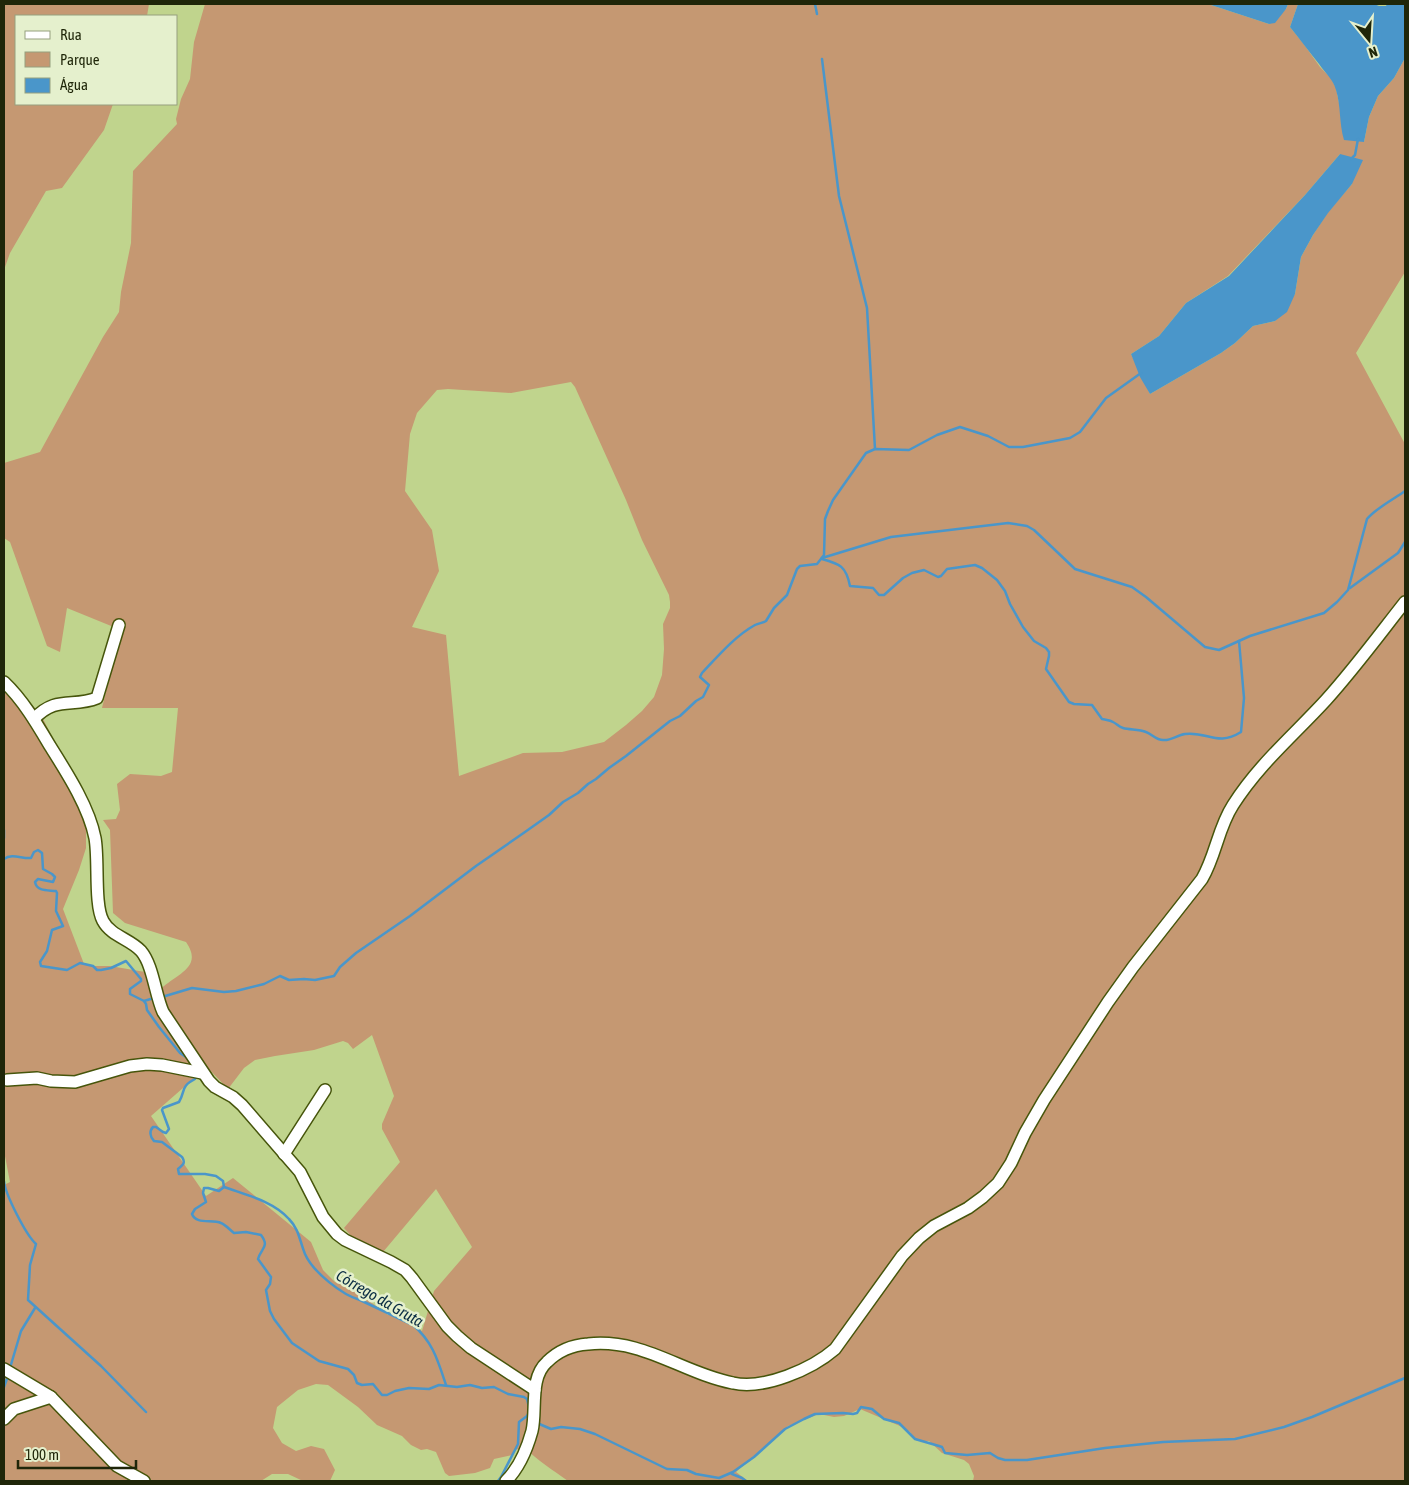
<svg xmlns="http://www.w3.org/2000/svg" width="1409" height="1485" viewBox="0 0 1409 1485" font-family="'Asap Condensed',sans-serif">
  <rect width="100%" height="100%" fill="#c0d48d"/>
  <!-- green -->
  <g fill="#c59872" fill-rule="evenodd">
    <path d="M 4,4 L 149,4 L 147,16 L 16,16 L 16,104 L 113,104 L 104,130 L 62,188 L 46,191 L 10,253 L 4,270 Z"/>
    <path d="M 205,4 L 1208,4 L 1269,24 L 1286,9 L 1288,4 L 1298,4 L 1290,27 L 1303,43 L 1320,67 L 1331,78 L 1336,88 L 1339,103 L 1364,142 L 1369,117 L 1378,96 L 1394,78 L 1405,58 L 1405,272 L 1356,353 L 1405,444 L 1405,1481 L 973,1481 L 974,1476 L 969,1464 L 964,1460 L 942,1453 L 929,1441 L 918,1441 L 914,1439 L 910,1432 L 900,1426 L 860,1409 L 844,1416 L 834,1417 L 819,1414 L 788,1426 L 736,1472 L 748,1481 L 568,1481 C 553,1470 538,1461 525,1448 L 514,1450 L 512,1455 L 494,1459 L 490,1468 L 475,1473 L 449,1476 L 445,1473 L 436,1452 L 427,1449 L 421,1450 L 411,1445 L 402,1436 L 377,1425 L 358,1407 L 328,1385 L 316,1384 L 298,1390 L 277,1407 L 273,1428 L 282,1443 L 296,1451 L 311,1446 L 324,1449 L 335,1470 L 330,1481 L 303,1481 L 288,1474 L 272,1474 L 261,1481 L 4,1481 L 4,1185 L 10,1182 L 4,1151 L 4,676 L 11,686 L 40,713 L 64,760 L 86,819 L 86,848 L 79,870 L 63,909 L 84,964 L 90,966 L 110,966 L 151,973 L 161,989 C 176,974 204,968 186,942 L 125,923 L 113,913 L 110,830 L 103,820 L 116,819 L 120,810 L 117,784 L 130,774 L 161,776 L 172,772 L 178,708 L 102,708 L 121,630 L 67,608 L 60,652 L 47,646 L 10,542 L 4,538 L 4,463 L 40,452 L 103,337 L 119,312 L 121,292 L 131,243 L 133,171 L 177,124 L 176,119 L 181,99 L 190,79 L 194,42 ZM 1340,154 L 1352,184 L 1328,212 L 1313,235 L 1301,257 L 1295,294 L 1275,321 L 1253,326 L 1235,343 L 1221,353 L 1150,394 L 1131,354 L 1159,336 L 1186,303 L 1228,276 L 1305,195 ZM 571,382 L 575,387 L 626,500 L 642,540 L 669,595 L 670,602 L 670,608 L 663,624 L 664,649 L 662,675 L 654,697 L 642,711 L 626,725 L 604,742 L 562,752 L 523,753 L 459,776 L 446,635 L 412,627 L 439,571 L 432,530 L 405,491 L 410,434 L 417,413 L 437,390 L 448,389 L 511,393 ZM 372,1035 L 394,1096 L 382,1124 L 382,1129 L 400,1162 L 344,1228 L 352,1237 L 383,1252 L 436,1189 L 472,1247 L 434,1291 L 422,1331 L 404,1315 L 388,1315 L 352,1288 L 335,1282 L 323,1270 L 311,1242 L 233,1178 L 206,1196 L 151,1116 L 207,1067 L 228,1089 L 244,1068 L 255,1060 L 275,1056 L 314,1050 L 343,1041 L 348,1043 L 353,1049 Z"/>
  </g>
  <!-- water -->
  <g fill="#4a96ca">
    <path d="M 1208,4 L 1288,4 L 1286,9 L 1275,23 L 1269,24 Z"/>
    <path d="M 1298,4 L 1374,4 L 1379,6 L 1386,6 L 1387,4 L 1405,4 L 1405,58 L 1394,78 L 1378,96 L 1369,117 L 1364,142 L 1344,140 C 1339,123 1341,106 1336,90 C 1333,79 1325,73 1319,64 C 1309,52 1300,39 1290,27 Z"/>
    <path d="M 1340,154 L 1363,160 L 1352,184 L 1328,213 L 1313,235 L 1301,257 L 1295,294 L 1287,312 L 1275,321 L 1253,326 L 1235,343 L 1221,353 L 1150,394 L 1140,377 L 1131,354 L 1159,336 L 1186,303 L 1229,276 L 1305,195 Z"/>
  </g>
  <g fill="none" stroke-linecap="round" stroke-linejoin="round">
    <!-- stream -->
    <g stroke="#4a96ca" stroke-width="2.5">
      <path d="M 815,4 L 817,14"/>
      <path d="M 822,59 L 839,196 L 867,308 L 875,449"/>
      <path d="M 1351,159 L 1355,155 L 1358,139"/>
      <path d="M 822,558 L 891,537 L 1008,523 L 1027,526 L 1034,530 L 1075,569 L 1132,587 L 1146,597 L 1205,647 L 1219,650 L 1250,636 L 1324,613 L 1337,602 L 1348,590 L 1367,519 C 1376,508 1394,499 1405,491"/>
      <path d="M 822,559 C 840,564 846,566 850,586 L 873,588 L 879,595 L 884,595 L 903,578 L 912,573 L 924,570 L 938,577 L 941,576 L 947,569 L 975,565 L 982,568 L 997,580 L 1005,591 L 1010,604 L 1023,627 L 1034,641 L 1046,648 L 1049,652 L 1049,656 L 1046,669 L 1069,702 L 1074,704 L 1092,705 L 1102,719 C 1106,720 1110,720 1113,722 C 1117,724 1119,727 1123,728 C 1130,730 1139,729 1146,732 C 1152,734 1156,740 1163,740 C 1171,741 1177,735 1185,734 C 1208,731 1217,747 1241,732 L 1244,698 L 1239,641"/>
      <path d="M 1350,588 L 1398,553 L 1405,542"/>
      <path d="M 4,830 L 4,838"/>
      <path d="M 4,859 C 12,853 22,859 31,858 L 34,852 L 38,850 L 42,853 L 43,869 L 52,874 L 55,877 L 53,882 L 38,879 L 35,882 C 37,892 48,890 56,891 L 57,893 L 56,911 L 63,926 L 52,930 L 47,951 L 40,962 L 41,966 L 67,970 L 80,963 L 93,966 L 97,970 L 101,970 L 111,968 L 126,961 L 141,979 L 141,981 L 130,989 L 130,994 L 144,1001 L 146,1004 L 147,1010 L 159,1027 L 180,1053 L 189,1059"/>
      <path d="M 162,997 L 192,988 L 224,992 L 236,991 L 264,984 L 280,976 L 289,980 L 304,979 L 315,980 L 334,976 L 340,967 L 356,953 L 410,916 L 476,866 L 525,832 L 549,815 L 563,802 L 578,793 L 588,784 L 596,779 L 609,768 L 626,756 L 670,721 L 680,716 L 696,701 L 703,697 L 709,685 L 700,677 L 702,673 C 718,656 735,636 755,625 C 759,623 763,623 766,621 L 774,608 L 787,595 L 797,569 L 800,566 L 817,564 L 824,555 L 825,519 L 828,511 L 833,500 L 866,453 L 875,449 L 909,450 L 937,435 L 960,427 L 988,436 L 1009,447 L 1023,447 L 1070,438 L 1080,432 L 1106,398 L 1141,373"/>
      <path d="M 144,1001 L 154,998"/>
      <path d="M 196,1075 L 195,1079 C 180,1087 186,1090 179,1102 L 163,1108 L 162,1110 L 169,1129 L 166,1133 L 163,1132 L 156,1127 L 153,1127 C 149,1131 150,1137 154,1141 L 162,1142 L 182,1157 C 186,1163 183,1165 178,1169 L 179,1174 L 205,1174 L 216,1176 L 223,1181 L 224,1187"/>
      <path d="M 4,1181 C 5,1194 26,1235 36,1244 L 30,1265 L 28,1300 L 101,1366 L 146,1412"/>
      <path d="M 224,1187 L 219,1191 L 208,1188 L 204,1188 L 203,1193 L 206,1202 L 195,1209 L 192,1214 C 196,1225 212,1219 221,1223 C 226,1225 230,1230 234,1233 L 246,1232 L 261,1235 C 270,1247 261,1248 258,1259 L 271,1277 L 270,1284 L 266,1290 L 270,1311 L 274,1319 L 292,1343 L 319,1361 L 348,1369 L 354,1375 L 357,1383 L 362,1385 L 373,1384 L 382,1395 L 387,1395 L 395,1391 L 409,1388 L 429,1389 L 439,1385 L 457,1387 L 470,1385 L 482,1388 L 494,1387 L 508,1394 L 524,1397 L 527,1399 L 529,1407"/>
      <path d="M 224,1187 C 246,1195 273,1201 289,1219 C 299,1229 300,1242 305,1254 C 313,1272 342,1295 360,1300 L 413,1325 C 433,1342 438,1361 446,1385"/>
      <path d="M 10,1368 L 21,1331 L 35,1308"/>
      <path d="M 4,1387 L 8,1376"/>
      <path d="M 537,1423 L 551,1429 L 561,1427 L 580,1429 L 595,1434 L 667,1469 L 687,1470 L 696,1474 L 719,1478 L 733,1472 L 754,1457 L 785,1429 L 804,1419 L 815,1414 L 843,1413 L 853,1414 L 857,1413 L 861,1407 L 872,1409 L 884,1419 L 899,1423 L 915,1439 L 939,1446 L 942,1447 L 945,1453 L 967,1455 L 990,1453 L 998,1458 L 1005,1460 L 1027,1460 L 1105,1448 L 1163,1442 L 1235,1439 L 1284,1427 L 1312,1417 L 1405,1378"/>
      <path d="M 732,1474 L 742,1478 L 746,1481"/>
      <path d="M 498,1481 L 501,1477 L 518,1444 L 519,1422 L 527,1416 L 529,1412"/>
    </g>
    <defs>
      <g id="minor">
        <path d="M 4,682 C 23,700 37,724 50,746 C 67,773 89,807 95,838 C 99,859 94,905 103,921 C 111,936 130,939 141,951 C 153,965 155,994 163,1012 L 209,1081 L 215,1087 L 233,1097 L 242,1105 L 300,1172 L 323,1217 L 337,1234 L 345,1240 L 391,1262 L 405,1270 L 412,1278 L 447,1326 L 457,1336 L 471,1348 L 535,1390"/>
        <path d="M 34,719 C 56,695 73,708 97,698 L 119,625"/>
        <path d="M 7,1080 L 37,1078 L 51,1081 L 75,1082 L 130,1066 L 147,1064 L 162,1065 L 202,1073"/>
        <path d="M 284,1154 L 325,1090"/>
        <path d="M 4,1369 L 51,1397"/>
        <path d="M 4,1419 L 14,1409 L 51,1397 L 117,1466 L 144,1481"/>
        <path d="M 506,1481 C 519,1468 527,1449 532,1431 C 537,1410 529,1378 547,1362 C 558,1351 573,1345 588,1344 C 643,1338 682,1373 733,1383 C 764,1390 812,1369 835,1349 L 902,1256 L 919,1238 L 934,1226 L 968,1208 L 983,1197 L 998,1183 L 1011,1163 L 1025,1133 L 1044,1100 L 1108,1002 L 1133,967 L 1202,879 C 1216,855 1218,828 1233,805 C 1259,764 1294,735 1326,700 C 1354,669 1379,635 1405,602"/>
      </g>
    </defs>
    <!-- minor casing -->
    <use href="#minor" stroke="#46550b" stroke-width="14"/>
    <!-- minor -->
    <use href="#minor" stroke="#fff" stroke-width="11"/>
  </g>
  <g text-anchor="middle" stroke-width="5" stroke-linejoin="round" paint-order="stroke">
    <!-- water labels -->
    <g font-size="16" font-style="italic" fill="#0b2d43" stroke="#e5f0cd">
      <text transform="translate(380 1298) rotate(30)" y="6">Córrego da Gruta</text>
    </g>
  </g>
  <!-- border -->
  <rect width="1409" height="1485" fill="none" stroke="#1f2609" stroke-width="10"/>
  <!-- legend -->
  <rect x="15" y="15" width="162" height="90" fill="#e5f0cd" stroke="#969f7f"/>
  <rect x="25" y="31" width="25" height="8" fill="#ffffff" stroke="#969f7f"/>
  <text x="60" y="40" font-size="15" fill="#1f2609">Rua</text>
  <rect x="25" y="52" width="25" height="15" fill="#c59872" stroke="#969f7f"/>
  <text x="60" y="65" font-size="15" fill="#1f2609">Parque</text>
  <rect x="25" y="78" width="25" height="15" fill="#4a96ca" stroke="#969f7f"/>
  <text x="60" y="90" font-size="15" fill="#1f2609">Água</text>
  <!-- north arrow -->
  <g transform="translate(1369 40) rotate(162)" stroke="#e5f0cd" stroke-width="4" paint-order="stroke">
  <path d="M0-4L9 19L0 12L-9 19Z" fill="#1f2609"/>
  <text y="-8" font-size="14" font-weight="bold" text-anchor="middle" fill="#1f2609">N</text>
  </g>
  <!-- scale -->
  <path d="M18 1460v8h118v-8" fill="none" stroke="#1f2609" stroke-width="2.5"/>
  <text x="25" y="1460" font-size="15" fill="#1f2609" stroke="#e5f0cd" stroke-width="4" paint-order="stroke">100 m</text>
</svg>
